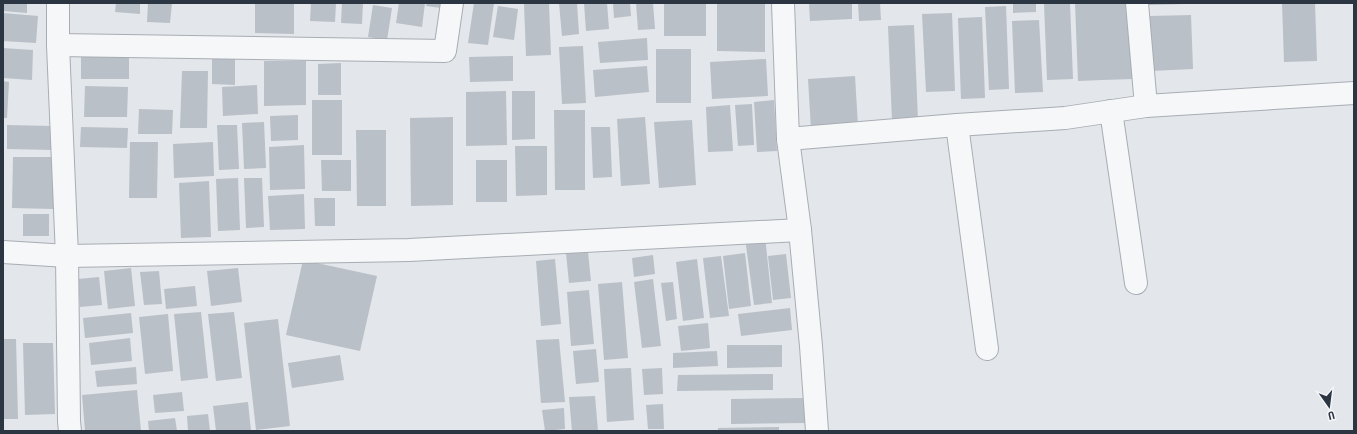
<svg xmlns="http://www.w3.org/2000/svg" width="1357" height="434" viewBox="0 0 1357 434" font-family="'Roboto Condensed',sans-serif">
  <rect width="100%" height="100%" fill="#e3e6ea"/>
  <!-- building -->
  <g fill="#bac0c7">
    <path d="M 3,3 L 27,3 L 27,13 L 3,11 Z"/>
    <path d="M 116,3 L 140,3 L 140,14 L 115,12 Z"/>
    <path d="M 148,3 L 172,3 L 170,23 L 147,22 Z"/>
    <path d="M 255,3 L 294,3 L 294,34 L 255,33 Z"/>
    <path d="M 311,3 L 336,3 L 335,22 L 310,21 Z"/>
    <path d="M 342,3 L 363,3 L 362,24 L 341,23 Z"/>
    <path d="M 399,3 L 425,3 L 422,27 L 396,23 Z"/>
    <path d="M 427,3 L 450,3 L 449,9 L 426,6 Z"/>
    <path d="M 474,3 L 494,3 L 488,45 L 468,43 Z"/>
    <path d="M 524,3 L 549,3 L 551,55 L 526,56 Z"/>
    <path d="M 559,3 L 577,3 L 579,34 L 562,36 Z"/>
    <path d="M 584,3 L 607,3 L 609,29 L 586,31 Z"/>
    <path d="M 613,3 L 630,3 L 631,16 L 614,18 Z"/>
    <path d="M 636,3 L 653,3 L 655,29 L 638,30 Z"/>
    <rect x="664" y="3" width="42" height="33"/>
    <path d="M 717,3 L 765,3 L 765,52 L 717,51 Z"/>
    <path d="M 809,3 L 852,3 L 852,19 L 810,21 Z"/>
    <path d="M 858,3 L 880,3 L 881,20 L 859,21 Z"/>
    <path d="M 1013,3 L 1036,3 L 1036,12 L 1013,13 Z"/>
    <path d="M 1044,3 L 1070,3 L 1073,79 L 1047,80 Z"/>
    <path d="M 1075,3 L 1130,3 L 1133,79 L 1102,80 L 1101,57 L 1102,80 L 1078,81 Z"/>
    <path d="M 1149,3 L 1184,3 L 1184,4 L 1149,5 Z"/>
    <path d="M 1282,3 L 1315,3 L 1317,61 L 1284,62 Z"/>
    <path d="M 373,5 L 392,8 L 387,40 L 368,37 Z"/>
    <path d="M 498,6 L 518,9 L 514,40 L 493,37 Z"/>
    <path d="M 1006,6 L 1009,89 L 989,90 L 985,7 Z"/>
    <path d="M 3,13 L 38,16 L 36,43 L 3,41 Z"/>
    <path d="M 952,13 L 955,91 L 926,92 L 922,14 Z"/>
    <path d="M 1191,15 L 1193,69 L 1151,71 L 1150,16 Z"/>
    <path d="M 982,17 L 985,98 L 961,99 L 958,18 Z"/>
    <path d="M 1039,20 L 1043,92 L 1015,93 L 1012,21 Z"/>
    <path d="M 914,25 L 918,120 L 892,121 L 888,26 Z"/>
    <path d="M 647,38 L 648,60 L 600,63 L 598,42 Z"/>
    <path d="M 583,46 L 586,103 L 562,104 L 559,47 Z"/>
    <path d="M 3,48 L 33,50 L 32,80 L 3,78 Z"/>
    <rect x="656" y="49" width="35" height="54"/>
    <path d="M 81,54 L 129,55 L 129,79 L 81,79 Z"/>
    <path d="M 513,56 L 513,81 L 470,82 L 469,57 Z"/>
    <path d="M 212,59 L 235,59 L 235,85 L 212,84 Z"/>
    <path d="M 766,59 L 768,96 L 712,99 L 710,62 Z"/>
    <path d="M 264,61 L 306,61 L 306,105 L 264,106 Z"/>
    <path d="M 341,63 L 341,95 L 318,95 L 318,64 Z"/>
    <path d="M 647,66 L 649,92 L 595,97 L 593,70 Z"/>
    <path d="M 182,71 L 208,71 L 207,128 L 180,128 Z"/>
    <path d="M 855,76 L 858,126 L 811,129 L 808,79 Z"/>
    <path d="M 3,81 L 9,82 L 7,118 L 3,118 Z"/>
    <path d="M 257,85 L 258,114 L 223,116 L 222,87 Z"/>
    <path d="M 85,86 L 128,87 L 127,117 L 84,117 Z"/>
    <path d="M 506,91 L 507,145 L 466,146 L 466,92 Z"/>
    <path d="M 512,91 L 535,91 L 535,139 L 512,140 Z"/>
    <rect x="312" y="100" width="30" height="55"/>
    <path d="M 774,100 L 777,151 L 757,152 L 754,102 Z"/>
    <path d="M 752,104 L 754,145 L 738,146 L 735,105 Z"/>
    <path d="M 730,105 L 733,151 L 708,152 L 706,107 Z"/>
    <path d="M 139,109 L 173,110 L 172,134 L 138,134 Z"/>
    <path d="M 554,110 L 585,110 L 585,190 L 555,190 Z"/>
    <path d="M 298,115 L 298,140 L 271,141 L 270,116 Z"/>
    <path d="M 453,117 L 453,205 L 411,206 L 410,118 Z"/>
    <path d="M 645,117 L 650,184 L 621,186 L 617,119 Z"/>
    <path d="M 692,120 L 696,185 L 659,188 L 654,122 Z"/>
    <path d="M 264,122 L 266,168 L 244,169 L 242,123 Z"/>
    <path d="M 7,125 L 52,126 L 52,150 L 7,149 Z"/>
    <path d="M 217,125 L 237,125 L 239,169 L 219,170 Z"/>
    <path d="M 81,127 L 128,128 L 127,148 L 80,147 Z"/>
    <path d="M 591,127 L 610,127 L 612,177 L 593,178 Z"/>
    <path d="M 356,130 L 386,130 L 386,206 L 357,206 Z"/>
    <path d="M 130,142 L 158,142 L 157,198 L 129,198 Z"/>
    <path d="M 213,142 L 214,176 L 174,178 L 173,144 Z"/>
    <path d="M 304,145 L 305,189 L 270,190 L 269,147 Z"/>
    <path d="M 515,146 L 547,146 L 547,195 L 516,196 Z"/>
    <path d="M 13,157 L 55,157 L 53,209 L 12,208 Z"/>
    <path d="M 321,160 L 351,160 L 351,191 L 322,191 Z"/>
    <rect x="476" y="160" width="31" height="42"/>
    <path d="M 238,178 L 240,230 L 218,231 L 216,179 Z"/>
    <path d="M 244,178 L 262,178 L 264,227 L 246,228 Z"/>
    <path d="M 209,181 L 211,237 L 181,238 L 179,183 Z"/>
    <path d="M 304,194 L 305,229 L 270,230 L 268,196 Z"/>
    <path d="M 314,198 L 335,198 L 335,226 L 315,226 Z"/>
    <rect x="23" y="214" width="26" height="22"/>
    <path d="M 765,236 L 772,303 L 754,305 L 745,238 Z"/>
    <path d="M 588,252 L 591,281 L 569,283 L 566,253 Z"/>
    <path d="M 745,253 L 751,306 L 729,309 L 723,256 Z"/>
    <path d="M 786,254 L 791,298 L 773,300 L 768,256 Z"/>
    <path d="M 653,255 L 655,274 L 634,277 L 632,258 Z"/>
    <path d="M 721,256 L 729,316 L 710,318 L 703,258 Z"/>
    <path d="M 555,259 L 561,324 L 541,326 L 536,261 Z"/>
    <path d="M 697,259 L 704,318 L 683,321 L 676,262 Z"/>
    <path d="M 303,260 L 377,276 L 360,351 L 286,335 Z"/>
    <path d="M 131,268 L 135,306 L 108,309 L 104,271 Z"/>
    <path d="M 238,268 L 242,302 L 211,306 L 207,271 Z"/>
    <path d="M 159,271 L 162,304 L 144,305 L 140,272 Z"/>
    <path d="M 99,277 L 102,305 L 80,307 L 78,279 Z"/>
    <path d="M 653,279 L 661,346 L 642,348 L 634,282 Z"/>
    <path d="M 622,282 L 628,358 L 604,360 L 598,284 Z"/>
    <path d="M 673,282 L 677,319 L 666,321 L 661,283 Z"/>
    <path d="M 195,286 L 197,306 L 166,309 L 164,289 Z"/>
    <path d="M 589,290 L 594,344 L 571,346 L 567,292 Z"/>
    <path d="M 790,308 L 792,330 L 741,336 L 738,314 Z"/>
    <path d="M 201,312 L 208,378 L 181,381 L 174,314 Z"/>
    <path d="M 234,312 L 242,378 L 216,381 L 208,314 Z"/>
    <path d="M 131,313 L 133,333 L 85,338 L 83,318 Z"/>
    <path d="M 168,314 L 173,371 L 145,374 L 139,317 Z"/>
    <path d="M 278,319 L 290,426 L 256,430 L 244,323 Z"/>
    <path d="M 708,323 L 710,348 L 681,351 L 678,326 Z"/>
    <path d="M 130,338 L 132,361 L 91,365 L 89,343 Z"/>
    <path d="M 3,339 L 16,339 L 18,419 L 3,419 Z"/>
    <path d="M 559,339 L 565,402 L 541,403 L 536,340 Z"/>
    <path d="M 23,343 L 53,343 L 55,414 L 25,415 Z"/>
    <path d="M 727,345 L 782,345 L 782,367 L 727,368 Z"/>
    <path d="M 596,349 L 599,382 L 576,384 L 573,351 Z"/>
    <path d="M 717,351 L 718,366 L 673,368 L 673,353 Z"/>
    <path d="M 340,355 L 344,380 L 292,388 L 288,363 Z"/>
    <path d="M 136,367 L 137,384 L 97,387 L 95,371 Z"/>
    <path d="M 631,368 L 634,420 L 607,422 L 604,369 Z"/>
    <path d="M 662,368 L 663,394 L 644,395 L 642,369 Z"/>
    <path d="M 773,374 L 773,390 L 677,391 L 678,375 Z"/>
    <path d="M 137,390 L 141,431 L 85,431 L 82,395 Z"/>
    <path d="M 182,392 L 184,411 L 155,413 L 153,395 Z"/>
    <path d="M 595,396 L 598,431 L 572,431 L 569,397 Z"/>
    <path d="M 805,398 L 806,423 L 731,424 L 731,399 Z"/>
    <path d="M 248,402 L 251,431 L 216,431 L 213,406 Z"/>
    <path d="M 663,404 L 664,429 L 648,429 L 646,405 Z"/>
    <path d="M 564,408 L 565,429 L 545,431 L 542,410 Z"/>
    <path d="M 208,414 L 210,431 L 188,431 L 187,416 Z"/>
    <path d="M 175,418 L 177,431 L 149,431 L 148,421 Z"/>
    <path d="M 779,427 L 779,431 L 718,431 L 718,428 Z"/>
  </g>
  <g fill="none" stroke-linecap="round" stroke-linejoin="round">
    <defs>
      <g id="minor">
        <path d="M 58,3 L 58,45 L 67,256 L 69,421 L 70,431"/>
        <path d="M 783,3 L 788,139 L 800,230 L 811,346 L 817,431"/>
        <path d="M 1137,3 L 1146,106"/>
        <path d="M 58,45 L 445,51 L 452,3"/>
        <path d="M 1111,111 L 1136,283"/>
        <path d="M 957,125 L 987,349"/>
        <path d="M 788,139 L 957,125 L 1065,118 L 1146,106 L 1354,93"/>
        <path d="M 3,252 L 67,256 L 409,250 L 800,230"/>
      </g>
    </defs>
    <!-- minor casing -->
    <use href="#minor" stroke="#a8adb4" stroke-width="24"/>
    <!-- minor -->
    <use href="#minor" stroke="#f6f7f9" stroke-width="22"/>
  </g>
  <!-- border -->
  <rect width="1357" height="434" fill="none" stroke="#2c3542" stroke-width="8"/>
  <!-- north arrow -->
  <g transform="translate(1329 406) rotate(166)" stroke="#f3f5f8" stroke-width="3" paint-order="stroke">
  <path d="M0-3L7 15L0 10L-7 15Z" fill="#2c3542"/>
  <text y="-6" font-size="11" font-weight="bold" text-anchor="middle" fill="#2c3542">U</text>
  </g>
</svg>
